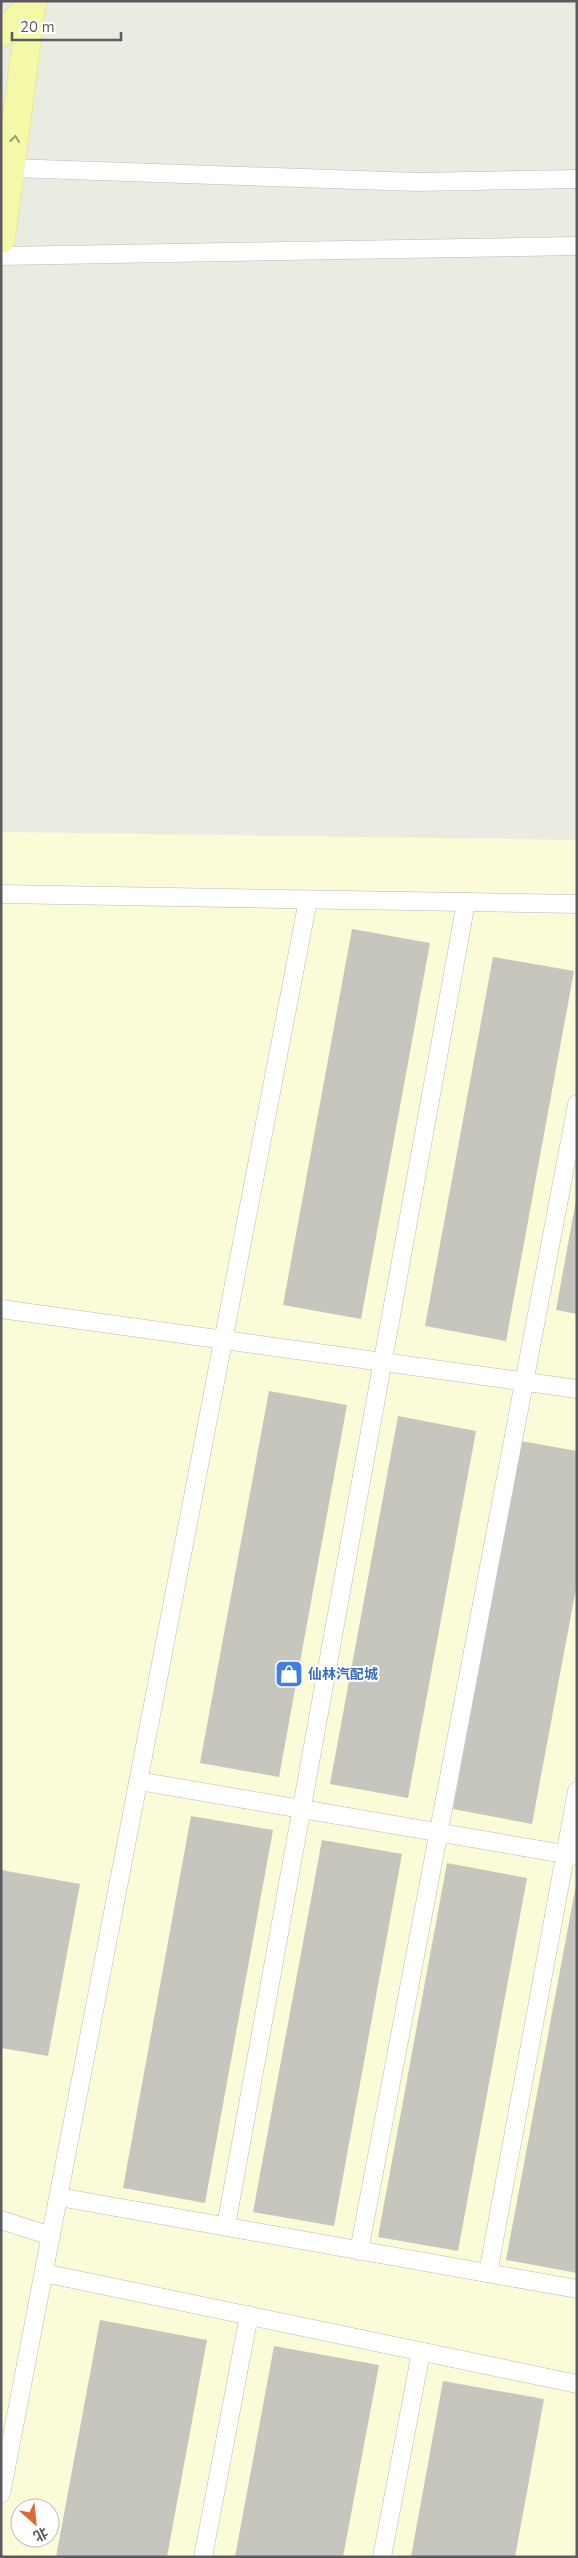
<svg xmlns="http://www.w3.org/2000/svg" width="578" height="2558" viewBox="0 0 578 2558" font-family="'Nunito Sans','Noto Sans SC',sans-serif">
  <rect width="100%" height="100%" fill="#ebece1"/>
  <!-- commercial -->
  <path fill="#fbfbd7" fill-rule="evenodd" d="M 1,832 L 577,840 L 577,2557 L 1,2557 ZM 20,2508 L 50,2508 L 50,2538 L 20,2538 Z"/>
  <!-- building -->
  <g fill="#c7c6be">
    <path d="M 352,929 L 430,943 L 361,1319 L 283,1305 Z"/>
    <path d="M 493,957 L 574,971 L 506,1341 L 425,1326 Z"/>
    <path d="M 576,1200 L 577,1200 L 577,1314 L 556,1310 Z"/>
    <path d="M 269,1391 L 347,1405 L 279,1777 L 200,1763 Z"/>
    <path d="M 398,1416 L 476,1431 L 408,1798 L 330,1784 Z"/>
    <path d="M 521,1441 L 577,1451 L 577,1583 L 532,1824 L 453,1809 Z"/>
    <path d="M 191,1816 L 273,1830 L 205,2203 L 123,2188 Z"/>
    <path d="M 322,1840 L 402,1854 L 334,2226 L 253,2212 Z"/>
    <path d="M 447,1863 L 527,1878 L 458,2251 L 378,2237 Z"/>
    <path d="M 1,1870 L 80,1884 L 48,2056 L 1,2048 Z"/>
    <path d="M 576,1885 L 577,1885 L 577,2273 L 506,2260 Z"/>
    <path d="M 100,2320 L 207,2340 L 167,2557 L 56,2557 Z"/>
    <path d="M 274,2346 L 379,2365 L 343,2557 L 235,2557 Z"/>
    <path d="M 443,2381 L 544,2399 L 515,2557 L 411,2557 Z"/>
  </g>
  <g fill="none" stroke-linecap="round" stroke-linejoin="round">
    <defs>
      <g id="service">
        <path d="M 11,168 L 417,182 L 577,179"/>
        <path d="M 1,256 L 577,246"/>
        <path d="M 1,894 L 577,904"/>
        <path d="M 1,1309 L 577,1389"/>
        <path d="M 138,1781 L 576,1856"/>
        <path d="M 59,2197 L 577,2289"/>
        <path d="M 1,2220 L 51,2236"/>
        <path d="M 226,2226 L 466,902"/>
        <path d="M 359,2251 L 577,1104"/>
        <path d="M 44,2273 L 577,2384"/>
        <path d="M 488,2273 L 577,1791"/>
        <path d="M 1,2494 L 308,900"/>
        <path d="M 203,2557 L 249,2315"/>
        <path d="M 382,2557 L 421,2352"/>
      </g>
      <g id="primary">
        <path d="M 1,33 L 12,25 L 32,4"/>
        <path d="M 1,239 L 32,1"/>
      </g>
    </defs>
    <!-- service casing -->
    <use href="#service" stroke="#b9b9bf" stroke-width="19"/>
    <!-- primary casing -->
    <use href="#primary" stroke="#e7e05e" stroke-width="29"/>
    <!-- service -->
    <use href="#service" stroke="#fff" stroke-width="18"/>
    <!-- primary -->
    <use href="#primary" stroke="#f4f9a8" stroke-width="28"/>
  </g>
  <!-- one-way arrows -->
  <defs><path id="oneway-chevron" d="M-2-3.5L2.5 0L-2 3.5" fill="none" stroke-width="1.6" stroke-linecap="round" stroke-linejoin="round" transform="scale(1.25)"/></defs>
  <use stroke="#989a7d" href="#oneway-chevron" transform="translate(15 139) rotate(-83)"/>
  <!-- icons -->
  <defs>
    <symbol id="shop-square" viewBox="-11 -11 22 22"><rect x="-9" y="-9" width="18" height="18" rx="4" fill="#3f7fe0" stroke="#fff"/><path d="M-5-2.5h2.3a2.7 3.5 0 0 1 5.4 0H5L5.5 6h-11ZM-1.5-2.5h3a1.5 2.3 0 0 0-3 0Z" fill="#fff"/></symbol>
  </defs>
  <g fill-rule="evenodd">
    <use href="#shop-square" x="273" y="1658" width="32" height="32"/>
  </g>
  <g text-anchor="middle" stroke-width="4" stroke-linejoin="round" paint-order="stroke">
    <!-- shop labels -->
    <g font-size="14" font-weight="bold" fill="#366cbe" stroke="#fff" text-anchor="start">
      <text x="308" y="1679">仙林汽配城</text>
    </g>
  </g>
  <!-- border -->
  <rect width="578" height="2558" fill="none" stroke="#5a5b61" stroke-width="5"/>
  <!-- north arrow -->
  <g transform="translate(35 2523) rotate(153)"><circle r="24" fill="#ffffff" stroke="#bdbdc0"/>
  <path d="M0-4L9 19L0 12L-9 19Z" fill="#dd6936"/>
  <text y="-8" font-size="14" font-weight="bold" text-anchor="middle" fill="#5a5b61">北</text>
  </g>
  <!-- scale -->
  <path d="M12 32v8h109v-8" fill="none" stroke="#5a5b61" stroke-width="2.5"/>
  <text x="20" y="32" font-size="15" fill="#5a5b61" stroke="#ffffff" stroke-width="4" paint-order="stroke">20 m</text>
</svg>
